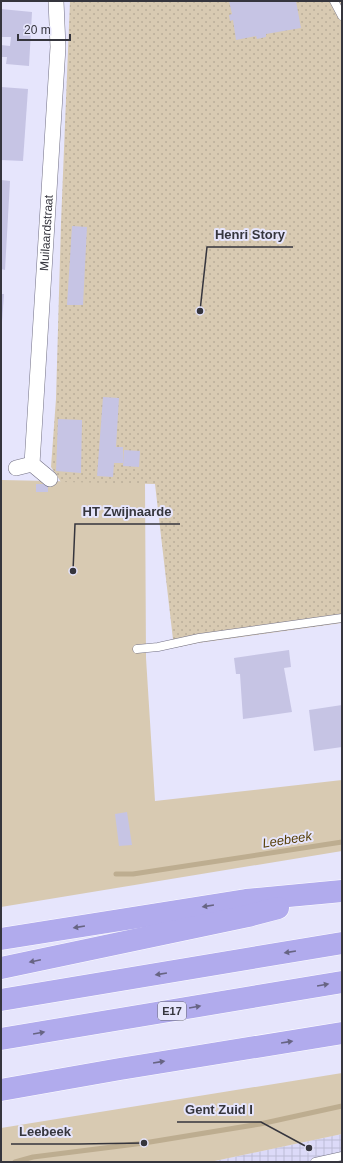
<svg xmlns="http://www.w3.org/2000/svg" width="343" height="1163" viewBox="0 0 343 1163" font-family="Arial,sans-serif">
  <defs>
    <pattern id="industrial-grid" width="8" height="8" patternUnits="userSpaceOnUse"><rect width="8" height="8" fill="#dcdaf8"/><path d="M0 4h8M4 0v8" fill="none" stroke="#bdbcd6"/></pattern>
    <pattern id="park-dots" width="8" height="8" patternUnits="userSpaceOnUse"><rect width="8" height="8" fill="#d8cab2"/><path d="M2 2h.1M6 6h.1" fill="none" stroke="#baae9a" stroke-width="1.8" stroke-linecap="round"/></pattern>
  </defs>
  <rect width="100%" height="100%" fill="#e6e5fc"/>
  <!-- industrial -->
  <path fill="url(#industrial-grid)" d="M 342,1134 L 342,1162 L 210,1162 Z"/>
  <!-- green -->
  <g fill="#d8cab2">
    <path d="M 1,480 L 145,483 L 146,658 L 155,801 L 342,780 L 342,851 L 1,907 Z"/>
    <path d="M 342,1073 L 342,1134 L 210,1162 L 1,1162 L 1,1128 Z"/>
  </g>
  <!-- park -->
  <path fill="url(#park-dots)" d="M 70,1 L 342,1 L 342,623 L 198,643 L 174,648 L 155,484 L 61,482 L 51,467 L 56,399 L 61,223 Z"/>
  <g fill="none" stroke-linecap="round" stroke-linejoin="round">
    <!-- stream -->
    <g stroke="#bdad90" stroke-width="5">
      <path d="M 116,874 L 133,874 L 342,842"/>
      <path d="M 15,1162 L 33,1157 L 144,1143 L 260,1124 L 342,1106"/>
    </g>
  </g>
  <!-- building -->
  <g fill="#c6c4e4">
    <path d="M 229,1 L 296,1 L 301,28 L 266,34 L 266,37 L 257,39 L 256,36 L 236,40 L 233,20 L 230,21 L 229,15 L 232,14 Z"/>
    <path d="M 1,9 L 32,12 L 29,66 L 6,64 L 7,57 L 1,57 L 1,45 L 10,46 L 11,37 L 1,37 Z"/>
    <path d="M 1,87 L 28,89 L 23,161 L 1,160 Z"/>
    <path d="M 1,180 L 10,181 L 5,270 L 1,269 Z"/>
    <path d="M 72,226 L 87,227 L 83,305 L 67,305 Z"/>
    <path d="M 1,294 L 4,294 L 2,322 L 1,322 Z"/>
    <path d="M 103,397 L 119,398 L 116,447 L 123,447 L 123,463 L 114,463 L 113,477 L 97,476 Z"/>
    <path d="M 58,419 L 82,420 L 81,473 L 56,471 Z"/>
    <path d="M 124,450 L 140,451 L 139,467 L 123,466 Z"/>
    <rect x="36" y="484" width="12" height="8"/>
    <path d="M 289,650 L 291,667 L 284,668 L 292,712 L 243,719 L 240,674 L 236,674 L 234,658 Z"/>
    <path d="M 342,705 L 342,747 L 314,751 L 309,710 Z"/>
    <path d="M 127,812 L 132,845 L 119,846 L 115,814 Z"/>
  </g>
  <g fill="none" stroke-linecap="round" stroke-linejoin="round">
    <defs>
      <g id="service">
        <path d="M 334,1 L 342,16"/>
        <path d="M 137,649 L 158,647 L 199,638 L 342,618"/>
        <path d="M 315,1162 L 342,1156"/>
      </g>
      <g id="minor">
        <path d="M 16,468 L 32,464"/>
        <path id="s1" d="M 50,479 L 32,464 L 58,47 L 56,1"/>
      </g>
      <g id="motorway">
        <path d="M 1,939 L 246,900 L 342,891"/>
        <path d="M 1,968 L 248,916 L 278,908"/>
        <path d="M 1,1000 L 342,943"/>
        <path d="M 1,1039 L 342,982"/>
        <path d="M 1,1090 L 120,1069 L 342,1033"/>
      </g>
    </defs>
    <!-- service casing -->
    <use href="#service" stroke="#727084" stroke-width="9"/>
    <!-- minor casing -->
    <use href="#minor" stroke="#727084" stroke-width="16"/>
    <!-- motorway casing -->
    <use href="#motorway" stroke="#fff" stroke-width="23"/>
    <!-- service -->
    <use href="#service" stroke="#fff" stroke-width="8"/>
    <!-- minor -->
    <use href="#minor" stroke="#fff" stroke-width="15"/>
    <!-- motorway -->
    <use href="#motorway" stroke="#b1abed" stroke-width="22"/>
  </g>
  <!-- one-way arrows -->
  <defs><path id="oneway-solid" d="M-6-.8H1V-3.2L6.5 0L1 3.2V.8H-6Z"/></defs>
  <g fill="#676483">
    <use href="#oneway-solid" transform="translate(208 906) rotate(171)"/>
    <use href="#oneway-solid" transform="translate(79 927) rotate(171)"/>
    <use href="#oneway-solid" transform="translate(290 952) rotate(171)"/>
    <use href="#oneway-solid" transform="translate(35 961) rotate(168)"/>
    <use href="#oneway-solid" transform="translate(161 974) rotate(171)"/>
    <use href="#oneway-solid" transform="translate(323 985) rotate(-10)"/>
    <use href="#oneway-solid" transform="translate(195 1007) rotate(-10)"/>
    <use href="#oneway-solid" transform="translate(39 1033) rotate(-10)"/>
    <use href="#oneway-solid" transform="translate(287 1042) rotate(-9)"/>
    <use href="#oneway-solid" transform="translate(159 1062) rotate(-9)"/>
  </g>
  <g text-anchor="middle" stroke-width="4" stroke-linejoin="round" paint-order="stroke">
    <!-- shield labels -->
    <rect fill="#e6e5fc" stroke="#6a6a76" stroke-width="1" x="158" y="1002" width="28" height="18" rx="3"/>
    <g font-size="11" font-weight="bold" fill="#35353d">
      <text x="172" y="1015">E17</text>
    </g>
    <!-- street labels -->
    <g font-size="12" fill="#35353d" stroke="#e6e5fc">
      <text dy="4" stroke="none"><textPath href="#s1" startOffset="255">Muilaardstraat</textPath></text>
    </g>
    <!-- water labels -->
    <g font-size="13" font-style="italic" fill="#584009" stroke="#e6e5fc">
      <text transform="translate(287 839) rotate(-9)" y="5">Leebeek</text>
    </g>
  </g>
  <!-- callouts -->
  <path fill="none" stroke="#35353d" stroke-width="1.5" d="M200 311L207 247H293M73 571L75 524H180M309 1148L261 1122H177M144 1143L79 1144H11"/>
  <g fill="#35353d" stroke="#e6e5fc" stroke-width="1.5">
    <circle cx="200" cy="311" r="4"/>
    <circle cx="73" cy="571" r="4"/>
    <circle cx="309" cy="1148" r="4"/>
    <circle cx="144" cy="1143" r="4"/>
  </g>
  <g font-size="13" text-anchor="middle" font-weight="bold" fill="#35353d" stroke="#e6e5fc" stroke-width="4" stroke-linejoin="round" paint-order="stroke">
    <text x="250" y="239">Henri Story</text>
    <text x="127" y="516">HT Zwijnaarde</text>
    <text x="219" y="1114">Gent Zuid I</text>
    <text x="45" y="1136">Leebeek</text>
  </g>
  <!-- border -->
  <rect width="343" height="1163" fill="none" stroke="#35353d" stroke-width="4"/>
  <!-- scale -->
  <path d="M18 34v6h52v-6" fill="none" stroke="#35353d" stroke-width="2"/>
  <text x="24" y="34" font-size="12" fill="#35353d" stroke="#e6e5fc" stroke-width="3" paint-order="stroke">20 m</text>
</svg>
